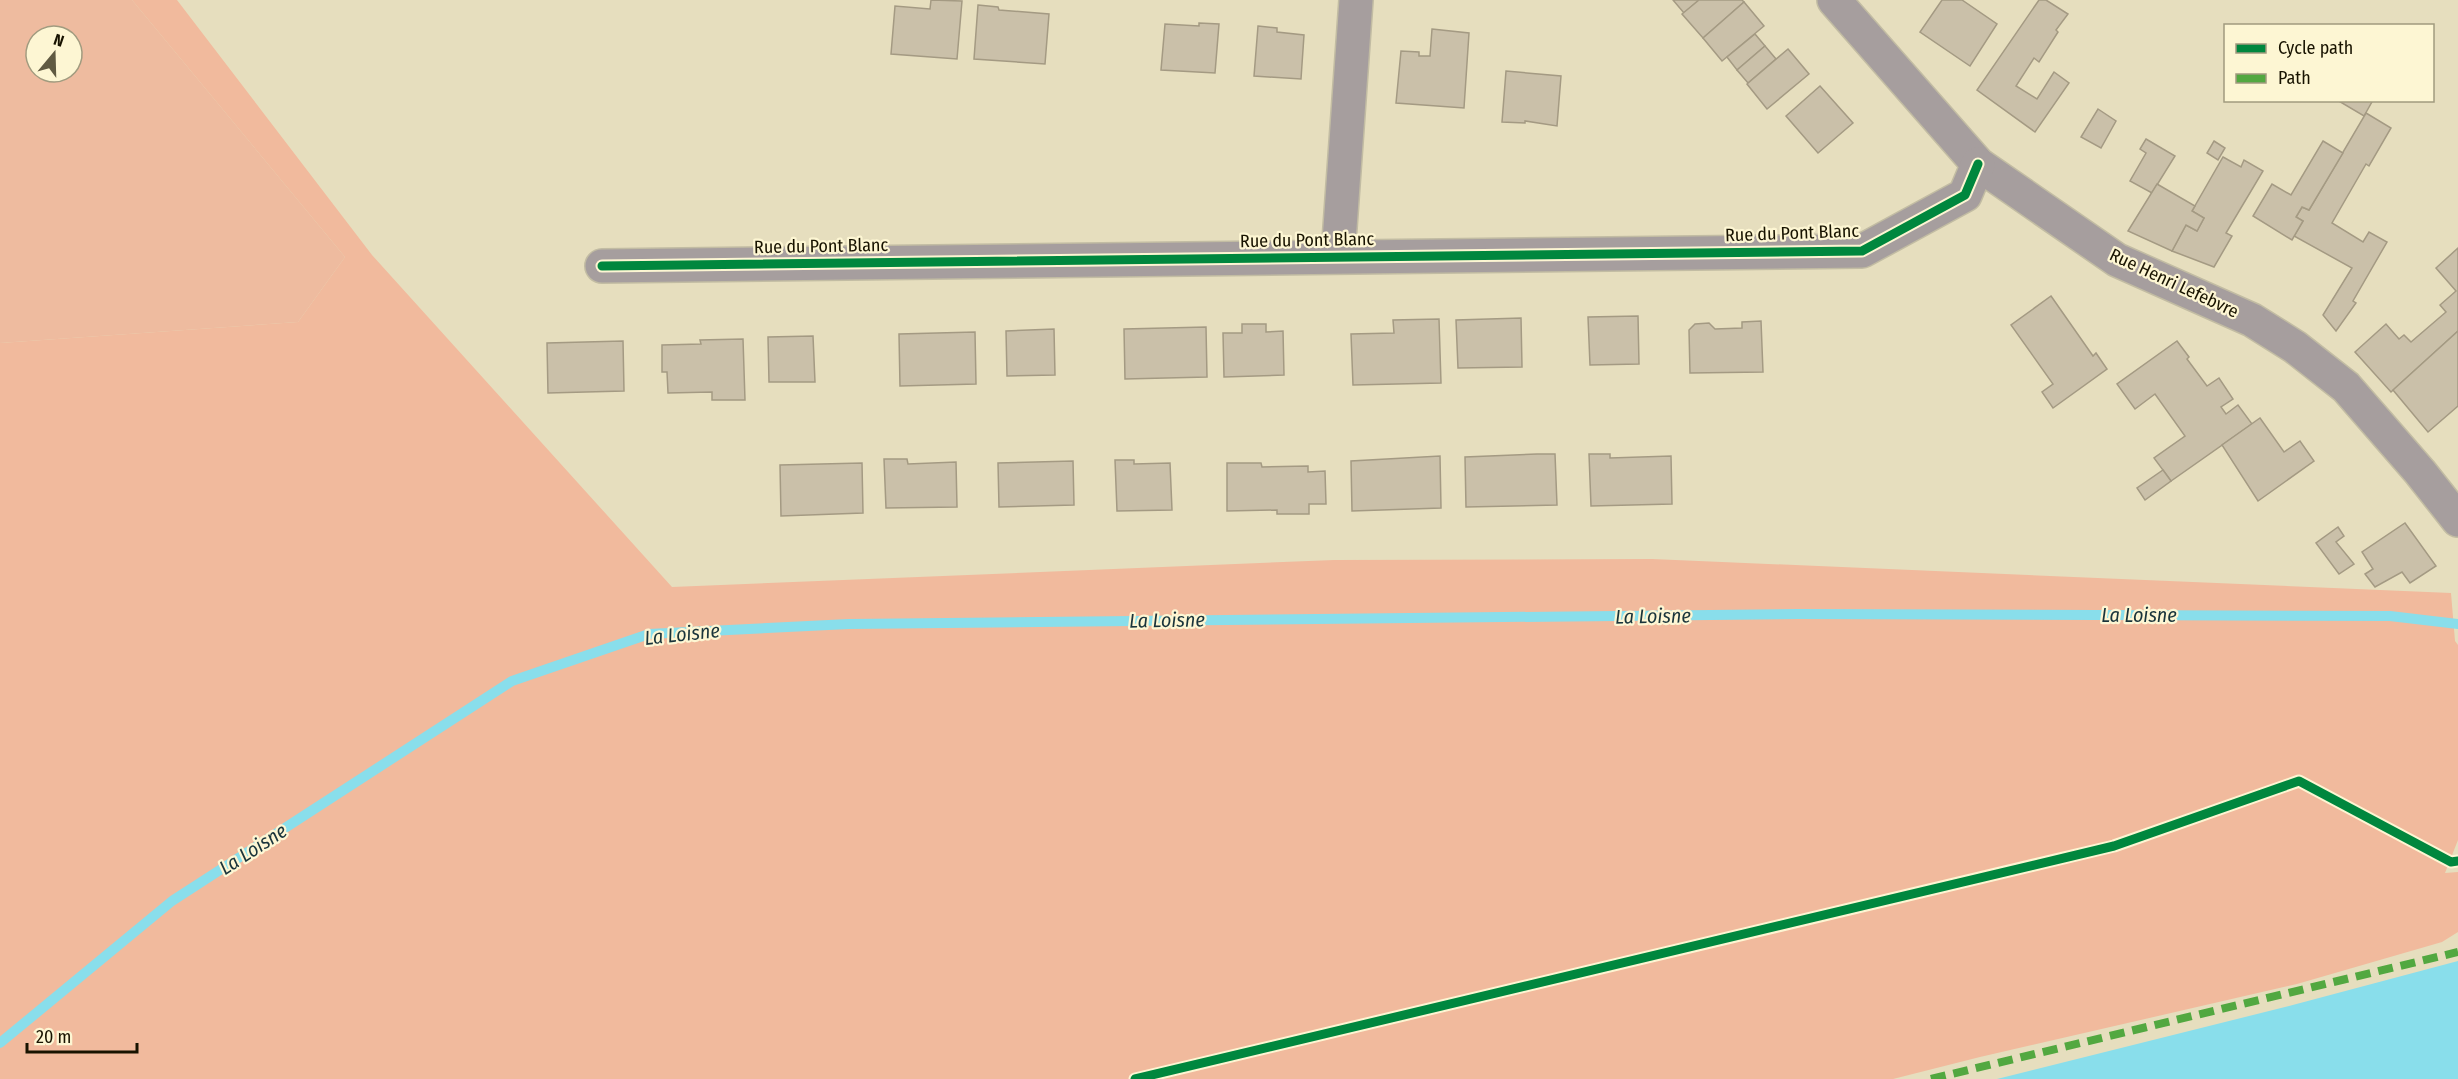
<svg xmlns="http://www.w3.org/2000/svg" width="2458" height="1079" viewBox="0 0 2458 1079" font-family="'Fira Sans Condensed',sans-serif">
  <rect width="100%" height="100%" fill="#e6debe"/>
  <!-- green -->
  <path fill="#eebb9f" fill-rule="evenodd" d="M 0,0 L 132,0 L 345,257 L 298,322 L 0,343 ZM 36,36 L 72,36 L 72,72 L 36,72 Z"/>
  <!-- forest -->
  <path fill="#f1ba9d" d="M 132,0 L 177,0 L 372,255 L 672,587 L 1334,560 L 1652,559 L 2451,593 L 2455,641 L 2458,645 L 2458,840 L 2445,873 L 2458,872 L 2458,932 L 2442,942 L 2297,984 L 1980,1057 L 1893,1079 L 0,1079 L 0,343 L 298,322 L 345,257 Z"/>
  <!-- water -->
  <path fill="#89deeb" d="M 2458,961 L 2458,1079 L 1997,1079 L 2289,1006 Z"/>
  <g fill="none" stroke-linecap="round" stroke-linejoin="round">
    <!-- stream -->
    <path stroke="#89deeb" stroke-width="10" d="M 0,1043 L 172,901 L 512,681 L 649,634 L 849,624 L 1798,614 L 2390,616 L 2458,624"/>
  </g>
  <!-- building -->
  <g fill="#cac0a9" stroke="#a49a83" stroke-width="1.5">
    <path d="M 931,0 L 962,1 L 957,59 L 891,54 L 895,6 L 930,9 Z"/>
    <path d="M 1673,0 L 1699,0 L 1684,13 Z"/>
    <path d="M 1699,0 L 1742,0 L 1744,2 L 1703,38 L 1682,14 Z"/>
    <path d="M 1942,0 L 1962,0 L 1997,24 L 1970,66 L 1920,32 Z"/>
    <path d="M 2039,0 L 2046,0 L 2068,14 L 2056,30 L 2058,32 L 2039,62 L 2034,58 L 2016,86 L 2037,99 L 2054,72 L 2069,83 L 2035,132 L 1977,90 Z"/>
    <path d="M 1744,2 L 1764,26 L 1722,61 L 1703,38 Z"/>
    <path d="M 978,5 L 998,7 L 999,10 L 1049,14 L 1045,64 L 974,59 Z"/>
    <path d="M 1199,23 L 1219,24 L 1215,73 L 1161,70 L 1165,24 L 1199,26 Z"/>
    <path d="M 1258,26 L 1277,28 L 1277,32 L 1304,35 L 1301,79 L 1254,76 Z"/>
    <path d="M 1432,29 L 1469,33 L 1464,108 L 1396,103 L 1401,51 L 1419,52 L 1419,56 L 1430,56 Z"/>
    <path d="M 1755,34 L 1765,46 L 1737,70 L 1727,57 Z"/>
    <path d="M 1765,46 L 1776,59 L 1748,83 L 1737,70 Z"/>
    <path d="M 1788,49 L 1809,74 L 1767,109 L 1747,84 Z"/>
    <path d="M 1506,71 L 1561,76 L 1557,126 L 1525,121 L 1525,123 L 1502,122 Z"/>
    <path d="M 1820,86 L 1853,123 L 1818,153 L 1786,116 Z"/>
    <path d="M 2337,100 L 2373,100 L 2364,116 Z"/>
    <path d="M 2098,109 L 2116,121 L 2101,148 L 2081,137 Z"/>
    <path d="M 2366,113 L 2391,128 L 2369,166 L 2366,164 L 2332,223 L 2363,242 L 2369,232 L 2387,242 L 2353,301 L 2356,303 L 2336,331 L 2323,315 L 2352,268 L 2294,236 L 2303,221 L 2296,217 L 2302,207 L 2309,210 Z"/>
    <path d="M 2146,139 L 2175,156 L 2152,193 L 2130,181 L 2146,153 L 2140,149 Z"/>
    <path d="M 2214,141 L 2225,148 L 2218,160 L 2207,153 Z"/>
    <path d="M 2323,141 L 2343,153 L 2309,210 L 2302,207 L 2296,217 L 2303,221 L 2292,240 L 2253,216 L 2272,184 L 2291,195 Z"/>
    <path d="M 2223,157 L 2241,167 L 2244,160 L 2263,171 L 2226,233 L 2232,236 L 2214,267 L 2172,251 L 2186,225 L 2197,231 L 2204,218 L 2192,211 Z"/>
    <path d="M 2157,184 L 2195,206 L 2192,211 L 2204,218 L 2197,231 L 2186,225 L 2172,251 L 2128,231 Z"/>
    <path d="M 2458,248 L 2458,331 L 2391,392 L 2355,352 L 2386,324 L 2399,339 L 2404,335 L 2411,342 L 2446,312 L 2440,305 L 2456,291 L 2436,268 Z"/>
    <path d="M 2051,296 L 2093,356 L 2096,353 L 2107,369 L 2053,408 L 2042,392 L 2053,384 L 2011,325 Z"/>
    <path d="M 1638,316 L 1639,364 L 1590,365 L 1588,317 Z"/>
    <path d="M 1521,318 L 1522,367 L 1458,368 L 1456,320 Z"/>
    <path d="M 1439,319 L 1441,383 L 1353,385 L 1351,334 L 1394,333 L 1393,320 Z"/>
    <path d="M 1761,321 L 1763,372 L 1690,373 L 1689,330 L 1695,324 L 1709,323 L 1715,329 L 1742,328 L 1742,322 Z"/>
    <path d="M 1242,324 L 1266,324 L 1266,332 L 1283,331 L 1284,375 L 1224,377 L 1223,333 L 1242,333 Z"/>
    <path d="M 1206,327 L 1207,377 L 1125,379 L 1124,329 Z"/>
    <path d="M 1054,329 L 1055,375 L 1007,376 L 1006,331 Z"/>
    <path d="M 2458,331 L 2458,406 L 2428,432 L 2393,390 Z"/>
    <path d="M 975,332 L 976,384 L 900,386 L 899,334 Z"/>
    <path d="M 813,336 L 815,382 L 769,382 L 768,337 Z"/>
    <path d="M 743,339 L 745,400 L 712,400 L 712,392 L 668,393 L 667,372 L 662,372 L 662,345 L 701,344 L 700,340 Z"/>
    <path d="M 623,341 L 624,391 L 548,393 L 547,343 Z"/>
    <path d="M 2177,341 L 2189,357 L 2187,359 L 2207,386 L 2219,378 L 2233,399 L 2221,407 L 2226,414 L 2238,405 L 2252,424 L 2171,481 L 2154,458 L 2185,436 L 2155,394 L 2135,409 L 2117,384 Z"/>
    <path d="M 2260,418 L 2284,452 L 2300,441 L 2314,461 L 2258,501 L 2222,445 Z"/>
    <path d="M 1537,454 L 1555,454 L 1557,505 L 1466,507 L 1465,457 Z"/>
    <path d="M 1589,454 L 1610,454 L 1610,458 L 1671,456 L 1672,504 L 1591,506 Z"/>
    <path d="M 1440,456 L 1441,508 L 1352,511 L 1351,461 Z"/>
    <path d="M 884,459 L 907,459 L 908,464 L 956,462 L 957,507 L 886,508 Z"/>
    <path d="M 1115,460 L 1134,460 L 1134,464 L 1170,463 L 1172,510 L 1117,511 Z"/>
    <path d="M 1073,461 L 1074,505 L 999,507 L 998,463 Z"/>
    <path d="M 862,463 L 863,513 L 781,516 L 780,465 Z"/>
    <path d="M 1227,463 L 1261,463 L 1262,467 L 1308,466 L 1308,472 L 1325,471 L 1326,504 L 1309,504 L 1309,514 L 1277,514 L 1277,510 L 1227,511 Z"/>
    <path d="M 2163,470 L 2171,481 L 2145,500 L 2137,488 Z"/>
    <path d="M 2405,523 L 2436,566 L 2410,583 L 2402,572 L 2375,587 L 2365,574 L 2373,569 L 2362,552 Z"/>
    <path d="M 2338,527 L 2344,536 L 2336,542 L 2354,564 L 2339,574 L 2316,543 Z"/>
  </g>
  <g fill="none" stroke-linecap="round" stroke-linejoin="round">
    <defs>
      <g id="minor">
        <path d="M 1834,0 L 1978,164 L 2117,260 L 2252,320 L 2295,347 L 2346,387 L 2420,472 L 2458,520"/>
        <path d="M 1338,256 L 1356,0"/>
        <path d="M 602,266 L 1862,251 L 1965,195 L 1978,164"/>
      </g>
    </defs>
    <!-- minor casing -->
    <use href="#minor" stroke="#c2bca3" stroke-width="36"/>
    <!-- minor -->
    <use href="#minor" stroke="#a69e9e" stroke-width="33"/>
    <!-- quiet -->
    <path stroke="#52a840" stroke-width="8" stroke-dasharray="15 8" stroke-linecap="butt" d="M 1931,1079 L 2458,952"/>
    <defs>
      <g id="cycleway">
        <path d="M 602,266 L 1862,251 L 1965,195 L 1978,164"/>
        <path d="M 1135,1079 L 2114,846 L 2299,781 L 2451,862 L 2458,861"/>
      </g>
    </defs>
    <!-- cycleway casing -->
    <use href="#cycleway" stroke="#fdf6d3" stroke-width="13"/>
    <!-- cycleway -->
    <use href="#cycleway" stroke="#00873e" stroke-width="9"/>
  </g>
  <g text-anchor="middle" stroke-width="4.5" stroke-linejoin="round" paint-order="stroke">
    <!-- street labels -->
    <g font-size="18" fill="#181300" stroke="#fdf6d3">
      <text transform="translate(1792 233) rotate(-2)" y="6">Rue du Pont Blanc</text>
      <text transform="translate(1307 240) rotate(-1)" y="6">Rue du Pont Blanc</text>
      <text transform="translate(821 246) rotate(-1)" y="6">Rue du Pont Blanc</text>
      <text transform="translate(2174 283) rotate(25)" y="6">Rue Henri Lefebvre</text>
    </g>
    <!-- water labels -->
    <g font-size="20" font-style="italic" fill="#19343b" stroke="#fdf6d3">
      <text x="2139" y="622">La Loisne</text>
      <text transform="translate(1653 616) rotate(-1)" y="7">La Loisne</text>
      <text transform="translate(1167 620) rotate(-1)" y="7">La Loisne</text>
      <text transform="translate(682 634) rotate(-6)" y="7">La Loisne</text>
      <text transform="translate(253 849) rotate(-33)" y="7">La Loisne</text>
    </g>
  </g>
  <!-- legend -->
  <rect x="2224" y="24" width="210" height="78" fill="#fdf6d3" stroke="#a19b7f" stroke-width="1.5"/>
  <rect x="2236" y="44" width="30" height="9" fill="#00873e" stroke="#a19b7f" stroke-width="1.5"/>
  <text x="2278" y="54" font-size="18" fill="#181300">Cycle path</text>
  <rect x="2236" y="74" width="30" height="9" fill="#52a840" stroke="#a19b7f" stroke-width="1.5"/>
  <text x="2278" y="84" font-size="18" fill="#181300">Path</text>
  <!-- north arrow -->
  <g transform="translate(54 54) rotate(19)"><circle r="28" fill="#fdf6d3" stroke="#a19b7f" stroke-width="1.5"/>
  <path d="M0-4.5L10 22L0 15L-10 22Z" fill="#605a42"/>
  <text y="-9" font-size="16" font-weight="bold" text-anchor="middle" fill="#181300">N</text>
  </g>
  <!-- scale -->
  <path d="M27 1043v9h110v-9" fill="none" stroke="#181300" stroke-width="3"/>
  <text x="36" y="1043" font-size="18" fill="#181300" stroke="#fdf6d3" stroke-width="4.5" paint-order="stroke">20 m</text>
</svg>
